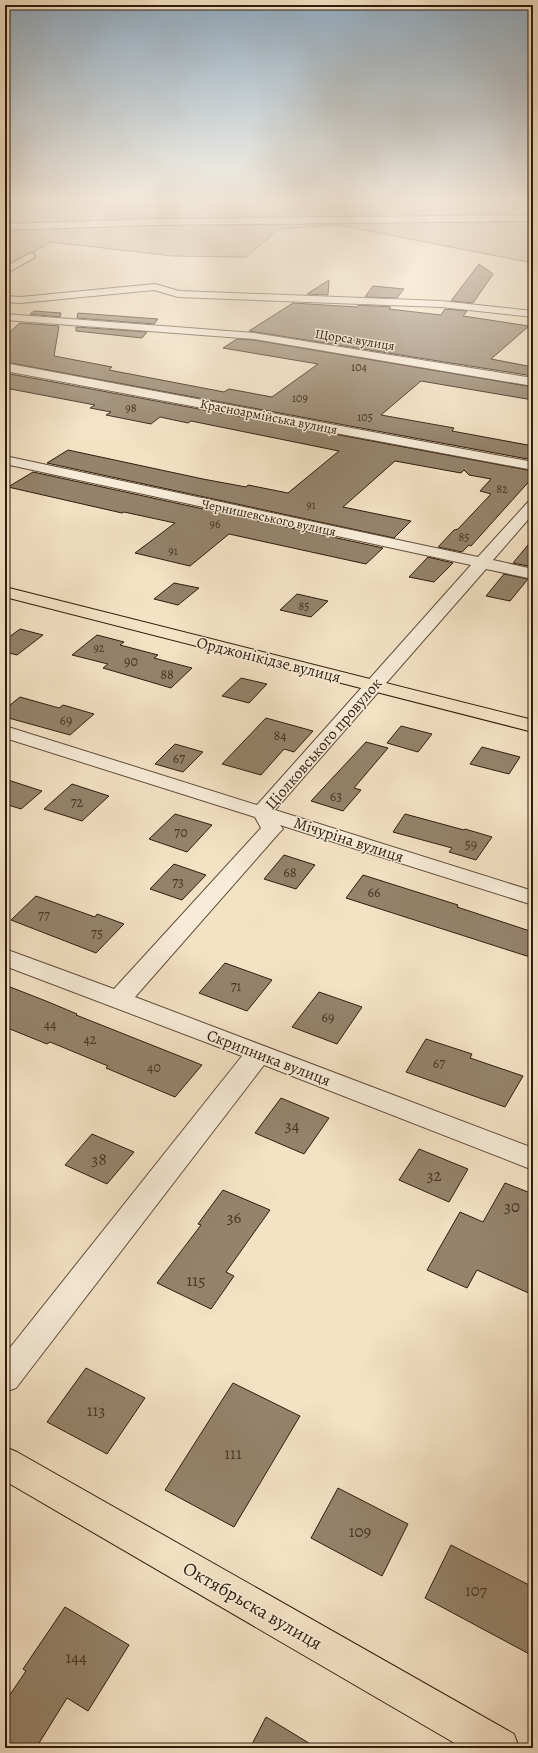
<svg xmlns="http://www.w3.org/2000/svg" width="538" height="1753" viewBox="0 0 538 1753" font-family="Alegreya,serif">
  <rect width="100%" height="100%" fill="#f4e2c5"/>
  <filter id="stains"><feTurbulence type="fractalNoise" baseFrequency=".005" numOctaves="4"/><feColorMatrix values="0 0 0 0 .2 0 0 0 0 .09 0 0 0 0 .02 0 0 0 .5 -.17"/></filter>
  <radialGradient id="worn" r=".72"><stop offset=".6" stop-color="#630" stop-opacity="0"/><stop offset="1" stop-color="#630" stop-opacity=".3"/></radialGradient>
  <!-- green -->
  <path fill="#d3c0a6" stroke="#816e59" d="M 5,200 L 533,200 L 533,202 L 503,215 L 533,222 L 533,263 L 338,225 L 279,229 L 246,257 L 173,256 L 51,242 L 5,268 Z"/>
  <!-- building -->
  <g fill="#95836c" stroke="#2f1c0c">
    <path d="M 479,264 L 493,274 L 473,303 L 451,301 Z"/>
    <path d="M 329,280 L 328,295 L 307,294 Z"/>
    <path d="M 373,286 L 404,289 L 397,298 L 365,297 Z"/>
    <path d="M 293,303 L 357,307 L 359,305 L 391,307 L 389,309 L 441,315 L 445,309 L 467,311 L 463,316 L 529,326 L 491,359 L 533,367 L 533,376 L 249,331 Z"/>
    <path d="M 34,311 L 61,313 L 60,317 L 30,314 Z"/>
    <path d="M 78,313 L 158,319 L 154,324 L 77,318 Z"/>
    <path d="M 20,323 L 59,326 L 54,356 L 112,367 L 109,370 L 224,392 L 229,389 L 272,397 L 318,364 L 223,348 L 237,339 L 254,340 L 533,387 L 533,400 L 421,381 L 381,415 L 454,428 L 452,431 L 533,446 L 533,460 L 5,362 L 5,336 Z"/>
    <path d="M 76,327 L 147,332 L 142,338 L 76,331 Z"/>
    <path d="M 5,373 L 533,471 L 533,477 L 471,546 L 469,545 L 462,552 L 438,547 L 454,530 L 458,529 L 491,494 L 480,491 L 491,479 L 469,475 L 464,470 L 461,473 L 395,461 L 343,507 L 411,521 L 394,538 L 47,463 L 68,450 L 203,479 L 246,487 L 248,485 L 288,493 L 339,451 L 191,421 L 188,423 L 160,417 L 151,424 L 106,415 L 111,412 L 90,408 L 95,405 L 5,388 Z"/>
    <path d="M 33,472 L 383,548 L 366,564 L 229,534 L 190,566 L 135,553 L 175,523 L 124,512 L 122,513 L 8,487 Z"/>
    <path d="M 533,539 L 533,567 L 513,563 Z"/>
    <path d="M 428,557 L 453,563 L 434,582 L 409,577 Z"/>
    <path d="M 504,574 L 528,579 L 510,601 L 486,596 Z"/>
    <path d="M 174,583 L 199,588 L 178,605 L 154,599 Z"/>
    <path d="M 297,594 L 328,601 L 311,617 L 280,610 Z"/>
    <path d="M 20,629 L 43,635 L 17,655 L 5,652 L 5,640 Z"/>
    <path d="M 97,635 L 124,642 L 120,645 L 158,655 L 154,658 L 192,668 L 171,688 L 103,668 L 108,664 L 72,655 Z"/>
    <path d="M 241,678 L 267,684 L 249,703 L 222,696 Z"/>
    <path d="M 20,697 L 59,708 L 63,705 L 94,714 L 70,735 L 5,717 L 5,709 Z"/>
    <path d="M 266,718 L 313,731 L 294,752 L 284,749 L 261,775 L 222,764 Z"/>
    <path d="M 401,726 L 432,734 L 418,752 L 387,743 Z"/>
    <path d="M 366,742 L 388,748 L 354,788 L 361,790 L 343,811 L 311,801 Z"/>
    <path d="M 175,744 L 203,752 L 183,772 L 155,764 Z"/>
    <path d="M 482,747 L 520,757 L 509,774 L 470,764 Z"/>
    <path d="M 5,779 L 42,791 L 21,809 L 5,804 Z"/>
    <path d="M 72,784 L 109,796 L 82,821 L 44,809 Z"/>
    <path d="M 175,814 L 212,825 L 187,852 L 149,839 Z"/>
    <path d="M 405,814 L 464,830 L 465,829 L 492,837 L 476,860 L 449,852 L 452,848 L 393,832 Z"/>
    <path d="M 284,855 L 315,865 L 296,889 L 264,879 Z"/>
    <path d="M 174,864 L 206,875 L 182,900 L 150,889 Z"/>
    <path d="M 363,875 L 458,905 L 457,907 L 533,932 L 533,958 L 346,898 Z"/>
    <path d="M 36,896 L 95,917 L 97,914 L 124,924 L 96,953 L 11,920 Z"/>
    <path d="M 225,963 L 272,980 L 247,1011 L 199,993 Z"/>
    <path d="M 5,985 L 46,1001 L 77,1014 L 76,1015 L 202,1065 L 175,1097 L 106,1068 L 108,1066 L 50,1042 L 47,1044 L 5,1027 Z"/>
    <path d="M 319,992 L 362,1007 L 337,1044 L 292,1027 Z"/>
    <path d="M 426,1039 L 472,1054 L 470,1058 L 523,1076 L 505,1107 L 406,1072 Z"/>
    <path d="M 281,1098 L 329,1118 L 304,1154 L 255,1133 Z"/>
    <path d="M 92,1134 L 134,1152 L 107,1184 L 65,1165 Z"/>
    <path d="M 419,1149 L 468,1169 L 449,1202 L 399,1180 Z"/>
    <path d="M 505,1183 L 533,1194 L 533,1295 L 477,1270 L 467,1288 L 427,1270 L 460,1212 L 483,1222 Z"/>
    <path d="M 223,1190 L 270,1210 L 226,1272 L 234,1276 L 211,1309 L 157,1283 L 201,1225 L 198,1224 Z"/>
    <path d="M 86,1368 L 145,1398 L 107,1454 L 47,1422 Z"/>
    <path d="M 233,1383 L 300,1416 L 234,1527 L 165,1490 Z"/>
    <path d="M 338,1488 L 408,1524 L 382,1576 L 311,1538 Z"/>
    <path d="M 451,1545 L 533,1587 L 533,1656 L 425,1598 Z"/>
    <path d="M 65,1607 L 129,1645 L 88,1711 L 67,1698 L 36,1748 L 5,1748 L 5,1702 L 26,1671 L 23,1669 Z"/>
    <path d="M 266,1717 L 317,1748 L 250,1748 Z"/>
  </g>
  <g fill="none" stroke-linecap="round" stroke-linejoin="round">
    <defs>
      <g id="minor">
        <path d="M 533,215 L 533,221 L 154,225 L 5,230 L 5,224 L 154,219 Z"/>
        <path d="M 30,253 L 34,254 L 35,256 L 34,258 L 5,274 L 5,267 Z"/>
        <path d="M 155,284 L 179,291 L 441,301 L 533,311 L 533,317 L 441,307 L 178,297 L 154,290 L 21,303 L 5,302 L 5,296 L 21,297 Z"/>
        <path d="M 5,314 L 254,333 L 533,378 L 533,386 L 254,339 L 5,320 Z"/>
        <path d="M 5,363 L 533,462 L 533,470 L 5,371 Z"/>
        <path d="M 5,456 L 478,557 L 528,502 L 533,501 L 533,514 L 493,560 L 533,569 L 533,579 L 486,569 L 275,810 L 533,891 L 533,905 L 280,825 L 283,829 L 279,833 L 135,997 L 533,1148 L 533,1170 L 264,1065 L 16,1388 L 5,1392 L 5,1354 L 242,1056 L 5,966 L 5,949 L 114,989 L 261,828 L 255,817 L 5,738 L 5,726 L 257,805 L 471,565 L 5,464 Z"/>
      </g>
      <g id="major">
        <path d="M 5,587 L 533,720 L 533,732 L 5,597 Z"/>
        <path d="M 5,1447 L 17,1452 L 514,1734 L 519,1748 L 463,1748 L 5,1481 Z"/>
      </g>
    </defs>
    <!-- minor casing -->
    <use href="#minor" stroke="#604e3a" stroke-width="2"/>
    <!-- major casing -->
    <use href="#major" stroke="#2f1c0c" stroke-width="2"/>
    <!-- path -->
    <path stroke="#2f1c0c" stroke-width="1" stroke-dasharray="1.5 1" stroke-linecap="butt" d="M 354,202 L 363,200"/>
    <!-- minor -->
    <use href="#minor" fill="#f8ecd9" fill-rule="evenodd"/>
    <!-- major -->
    <use href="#major" fill="#f4e2c5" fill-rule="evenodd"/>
  </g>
  <!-- sky -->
  <linearGradient id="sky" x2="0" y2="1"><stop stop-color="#92acc1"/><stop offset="0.45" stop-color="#faf2e5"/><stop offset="1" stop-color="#faf2e5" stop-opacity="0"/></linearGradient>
  <rect width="538" height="445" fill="url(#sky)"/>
  <g text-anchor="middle" stroke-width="3" stroke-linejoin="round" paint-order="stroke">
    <!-- far-number labels -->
    <g font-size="12" fill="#483624">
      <text x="359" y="371">104</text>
      <text x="300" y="402">109</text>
      <text x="131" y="412">98</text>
      <text x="365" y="421">105</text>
      <text x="502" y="493">82</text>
      <text x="311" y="509">91</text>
      <text x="215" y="528">96</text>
      <text x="464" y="541">85</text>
      <text x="173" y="555">91</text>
      <text x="304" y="610">85</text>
      <text x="99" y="652">92</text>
    </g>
    <!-- far-street labels -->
    <g font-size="13" fill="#2f1c0c" stroke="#f8ecd9">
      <text transform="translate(355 339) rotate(9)" y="5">Щорса вулиця</text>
      <text transform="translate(269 416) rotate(11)" y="5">Красноармійська вулиця</text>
      <text transform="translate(269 517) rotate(12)" y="5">Чернишевського вулиця</text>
    </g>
    <!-- number labels -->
    <g font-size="14" fill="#483624">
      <text x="131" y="666">90</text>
      <text x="167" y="679">88</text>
      <text x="66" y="725">69</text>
      <text x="280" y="740">84</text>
      <text x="179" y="763">67</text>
      <text x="336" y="801">63</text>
      <text x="77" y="807">72</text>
      <text x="181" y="837">70</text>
      <text x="471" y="849">59</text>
      <text x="290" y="877">68</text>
      <text x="178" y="887">73</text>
      <text x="374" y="897">66</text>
      <text x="44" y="920">77</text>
      <text x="97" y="938">75</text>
      <text x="236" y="991">71</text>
      <text x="328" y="1022">69</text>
      <text x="50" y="1029">44</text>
      <text x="90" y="1044">42</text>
      <text x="439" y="1068">67</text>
      <text x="154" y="1072">40</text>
    </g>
    <!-- street labels -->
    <g font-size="16" fill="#2f1c0c" stroke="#f8ecd9">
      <text transform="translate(269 659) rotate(14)" y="6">Орджонікідзе вулиця</text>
      <text transform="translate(323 743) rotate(-49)" y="6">Ціолковського провулок</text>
      <text transform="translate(349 839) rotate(18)" y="6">Мічуріна вулиця</text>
      <text transform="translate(269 1057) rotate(21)" y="6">Скрипника вулиця</text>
    </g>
    <!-- near-number labels -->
    <g font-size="17" fill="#483624">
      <text x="292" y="1131">34</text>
      <text x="99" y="1165">38</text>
      <text x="434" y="1181">32</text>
      <text x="512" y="1212">30</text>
      <text x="234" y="1223">36</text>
      <text x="196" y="1286">115</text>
      <text x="96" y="1416">113</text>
      <text x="233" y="1459">111</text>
      <text x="360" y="1537">109</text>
      <text x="476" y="1596">107</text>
      <text x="76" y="1663">144</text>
    </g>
    <!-- near-street labels -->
    <g font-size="19" fill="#2f1c0c" stroke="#f8ecd9">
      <text transform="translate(253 1605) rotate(30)" y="7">Октябрьска вулиця</text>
    </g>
  </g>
  <!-- margin -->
  <rect width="538" height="1753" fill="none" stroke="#f4e2c5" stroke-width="20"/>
  <rect x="6" y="6" width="526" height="1741" fill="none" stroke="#2f1c0c" stroke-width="2"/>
  <rect x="10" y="10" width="518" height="1733" fill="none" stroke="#2f1c0c"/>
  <rect width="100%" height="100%" filter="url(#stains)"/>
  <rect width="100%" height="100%" fill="url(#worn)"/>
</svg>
